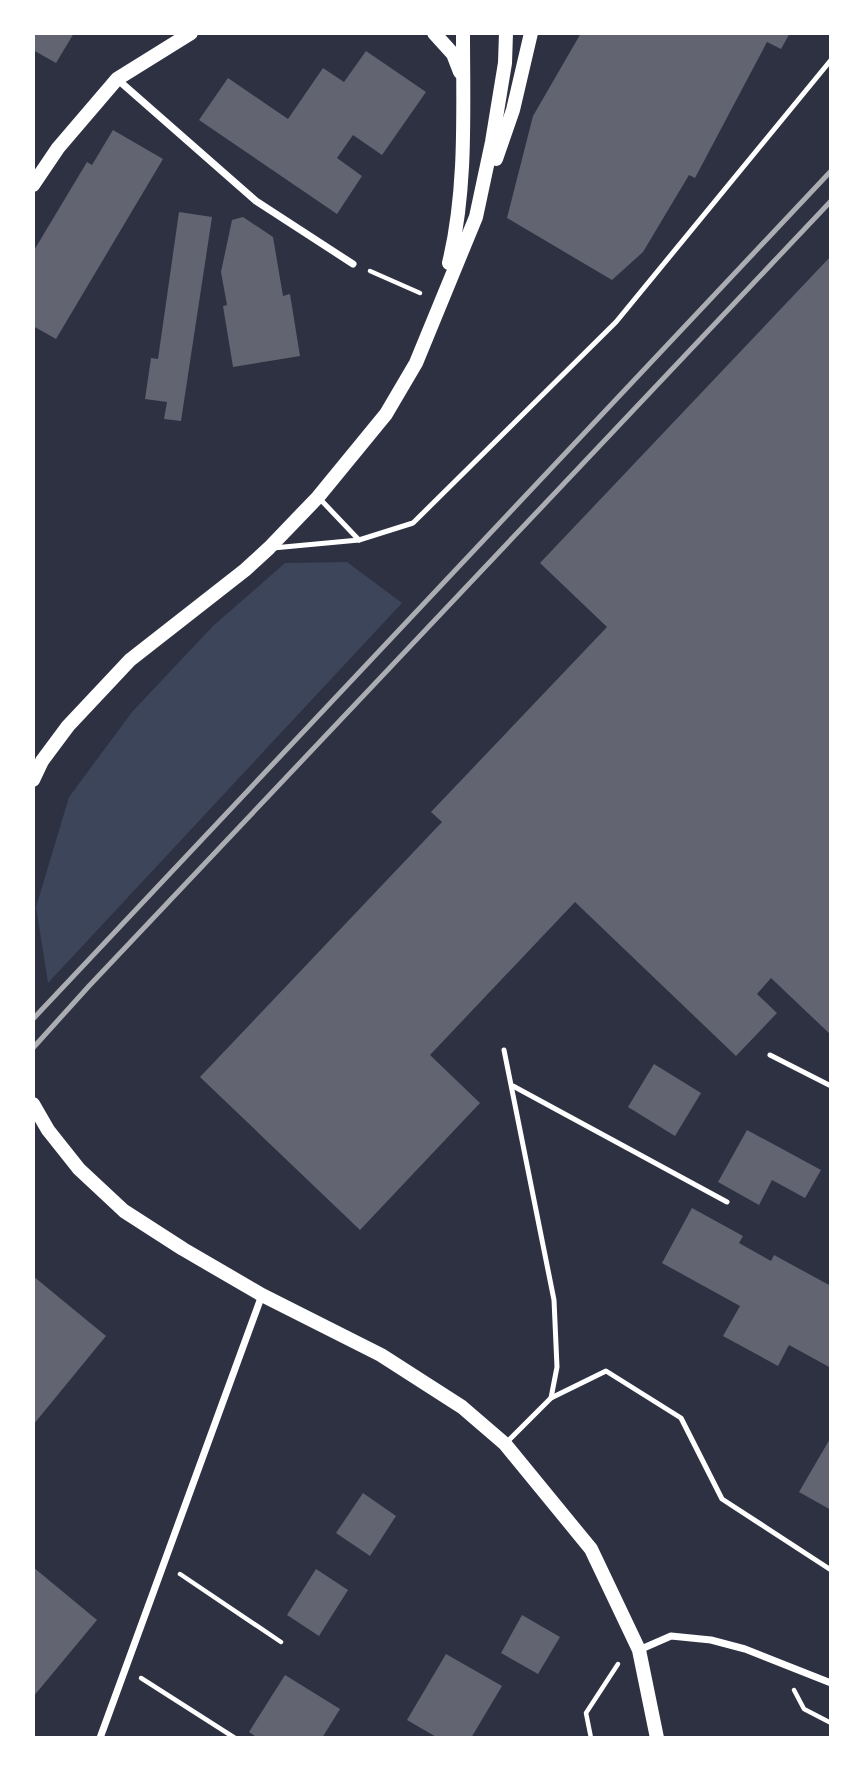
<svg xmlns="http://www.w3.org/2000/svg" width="864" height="1771" viewBox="0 0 864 1771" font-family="Manrope,sans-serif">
  <rect width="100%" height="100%" fill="#2d3142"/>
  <!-- green -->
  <path fill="#3c4559" d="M 347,562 L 402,603 L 48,983 L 36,907 L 69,797 L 132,712 L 213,626 L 285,563 Z"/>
  <!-- building -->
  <g fill="#626471">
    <path d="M 33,33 L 74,33 L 56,63 L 33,50 Z"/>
    <path d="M 581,33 L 790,33 L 781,49 L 767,42 L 695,178 L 689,175 L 643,252 L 612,280 L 507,218 L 533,116 Z"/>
    <path d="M 366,51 L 426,92 L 382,155 L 353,135 L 337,158 L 362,176 L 337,214 L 199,120 L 228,78 L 288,119 L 323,68 L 344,82 Z"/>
    <path d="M 113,130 L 163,159 L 56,339 L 33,326 L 33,252 L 87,162 L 92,165 Z"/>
    <path d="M 179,212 L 212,217 L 181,421 L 164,419 L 167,402 L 145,399 L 151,358 L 158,359 Z"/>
    <path d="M 243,217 L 273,237 L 283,296 L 290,294 L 300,356 L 233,367 L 223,306 L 227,305 L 221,272 L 232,220 Z"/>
    <path d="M 831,256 L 831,1035 L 771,978 L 757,994 L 777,1013 L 736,1056 L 575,902 L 430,1055 L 480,1103 L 360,1230 L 200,1077 L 442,822 L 431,812 L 607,627 L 540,563 Z"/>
    <path d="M 654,1064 L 701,1093 L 675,1136 L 628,1107 Z"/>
    <path d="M 747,1130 L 821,1170 L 805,1198 L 772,1180 L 759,1205 L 718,1182 Z"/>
    <path d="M 692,1208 L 743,1236 L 739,1243 L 771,1261 L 774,1255 L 831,1286 L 831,1368 L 789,1345 L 778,1366 L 723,1336 L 740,1306 L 662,1263 Z"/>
    <path d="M 33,1276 L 106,1336 L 33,1425 Z"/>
    <path d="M 831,1437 L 831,1510 L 799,1492 Z"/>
    <path d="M 363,1493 L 396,1516 L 370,1556 L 336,1533 Z"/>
    <path d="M 33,1567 L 97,1620 L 33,1697 Z"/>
    <path d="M 316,1569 L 348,1590 L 319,1636 L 287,1615 Z"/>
    <path d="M 522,1615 L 560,1637 L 538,1674 L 501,1653 Z"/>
    <path d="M 446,1654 L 502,1686 L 471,1738 L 438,1738 L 407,1720 Z"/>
    <path d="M 285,1675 L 340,1709 L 322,1738 L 258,1738 L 249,1732 Z"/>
  </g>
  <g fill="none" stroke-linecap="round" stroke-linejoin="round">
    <!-- path -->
    <g stroke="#fff" stroke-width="4.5">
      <path d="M 370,271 L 420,293"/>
      <path d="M 180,1574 L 281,1642"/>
      <path d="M 141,1678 L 235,1738"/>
      <path d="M 794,1690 L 804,1709 L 831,1723"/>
      <path d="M 591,1738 L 586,1713 L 618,1664"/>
    </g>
    <!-- service -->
    <g stroke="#fff" stroke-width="5">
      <path d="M 320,499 L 359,540"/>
      <path d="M 273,548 L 359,540 L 413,523 L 616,322 L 831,60"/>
      <path d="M 504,1050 L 554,1300 L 557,1367 L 551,1398 L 506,1443"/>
      <path d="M 770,1055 L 831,1086"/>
      <path d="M 513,1086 L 727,1202"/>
      <path d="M 551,1398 L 606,1371 L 681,1418 L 722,1499 L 831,1570"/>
    </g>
    <!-- minor -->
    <g stroke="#fff" stroke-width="7">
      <path d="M 117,79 L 256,201 L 353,264"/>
      <path d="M 639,1650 L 671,1636 L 711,1640 L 745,1649 L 831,1683"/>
      <path d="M 100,1738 L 262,1295"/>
    </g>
    <!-- secondary -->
    <g stroke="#fff" stroke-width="14">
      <path d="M 434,33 L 453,54 L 460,72"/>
      <path d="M 496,159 L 513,110 L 531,33"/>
      <path d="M 33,185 L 58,148 L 117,79 L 191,33"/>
      <path d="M 449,263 C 467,189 463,109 463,33"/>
      <path d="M 33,780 L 42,761 L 68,726 L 130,660 L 245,570 L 269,548 L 318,497 L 386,414 L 416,363 L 476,217 L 492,142 L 505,63 L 506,33"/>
      <path d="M 33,1104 L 48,1130 L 79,1169 L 124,1211 L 183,1249 L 262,1295 L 381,1355 L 462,1407 L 505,1444 L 591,1549 L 639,1650 L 657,1738"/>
    </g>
    <!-- rail -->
    <g stroke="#abadb3" stroke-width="5">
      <path d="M 33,1019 L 831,171"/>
      <path d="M 33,1048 L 89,986 L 831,201"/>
    </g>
  </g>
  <!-- border -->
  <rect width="864" height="1771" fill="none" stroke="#ffffff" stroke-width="70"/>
</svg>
